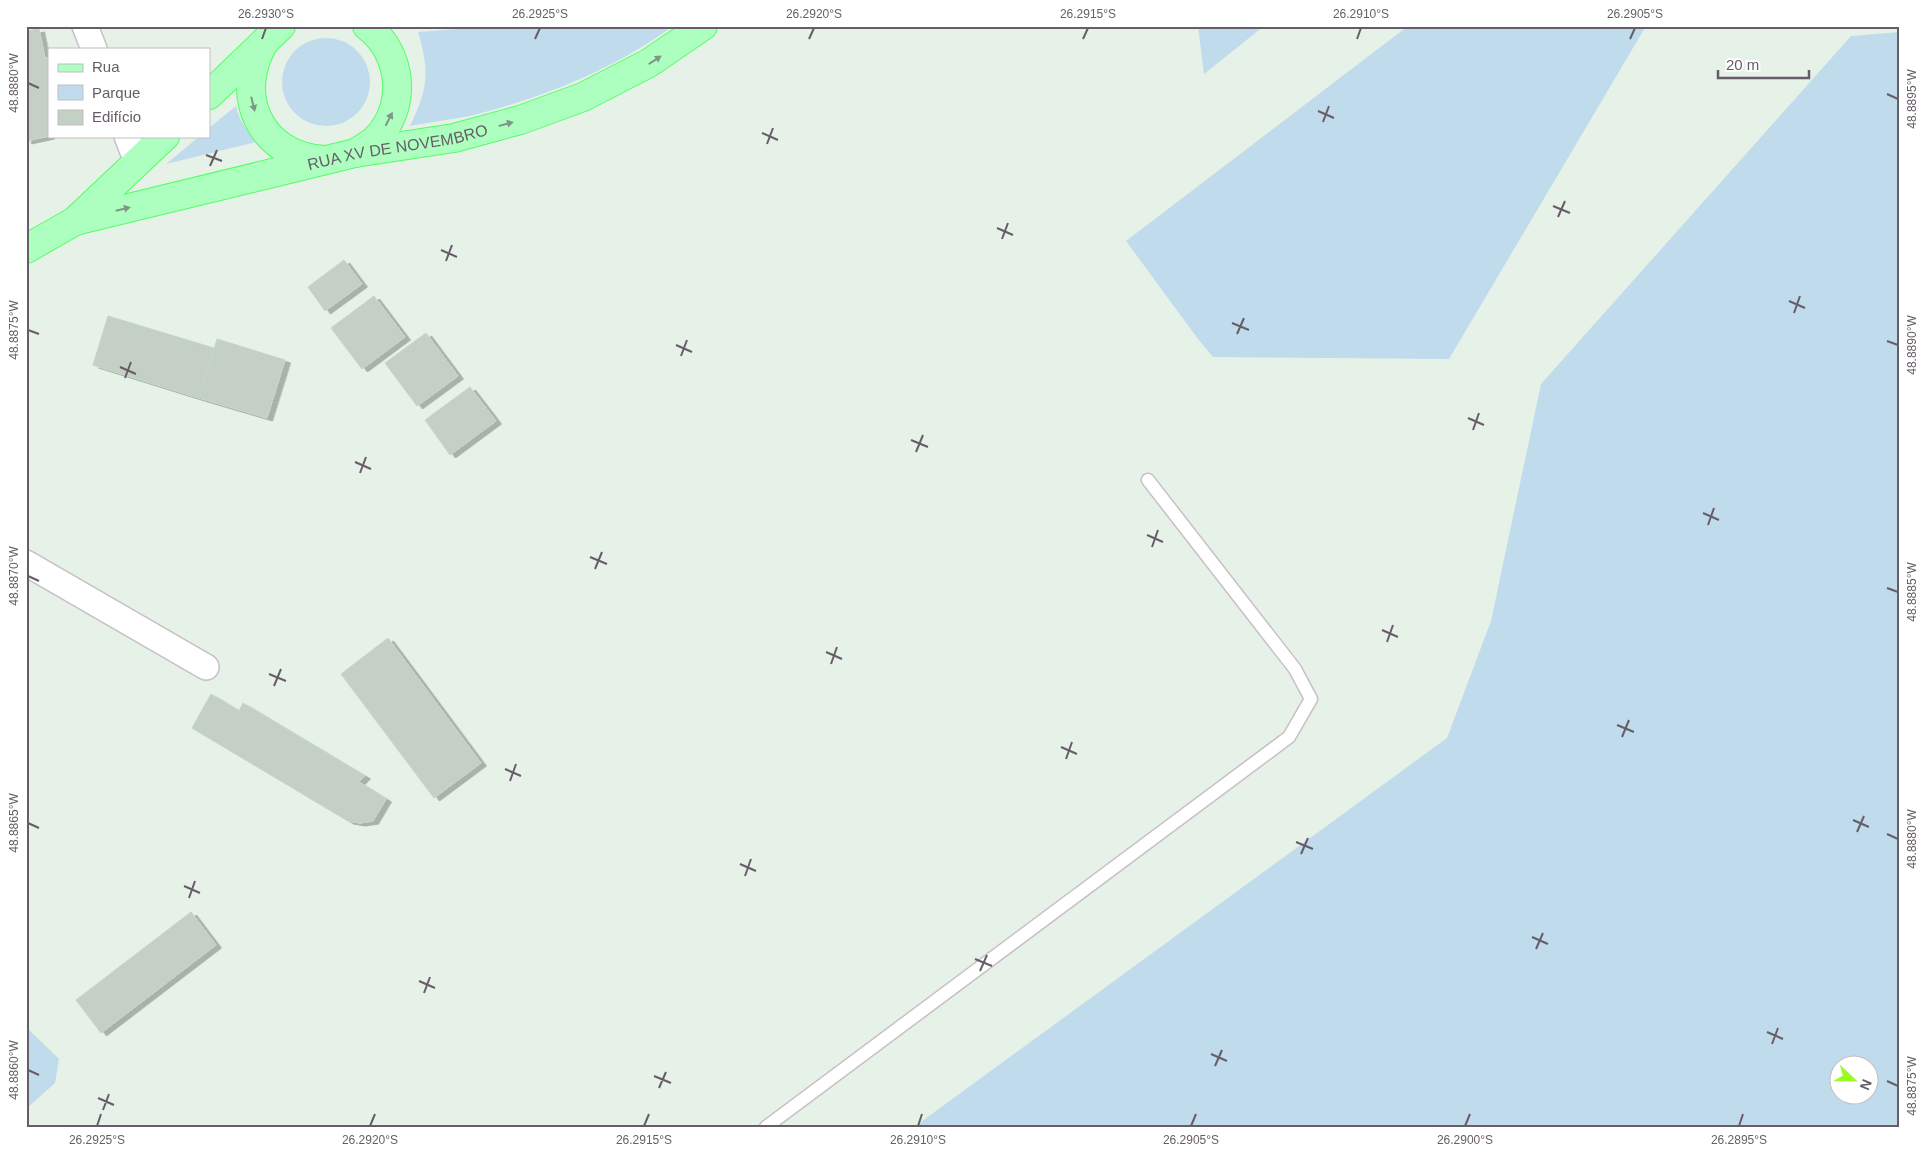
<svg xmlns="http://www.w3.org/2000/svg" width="1926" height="1153" viewBox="0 0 1926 1153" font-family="Helvetica,sans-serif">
  <defs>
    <filter id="shadow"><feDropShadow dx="5.5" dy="3" stdDeviation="0" flood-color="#0004"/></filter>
  </defs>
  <rect width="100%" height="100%" fill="#e6f1e8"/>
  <!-- green -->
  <g fill="#c0dbeb" fill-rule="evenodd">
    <path d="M 497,26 L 673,26 C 617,67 552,94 485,112 C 461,119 435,121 410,126 C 428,89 430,72 418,32 Z"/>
    <path d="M 1198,26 L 1264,26 L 1204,74 Z"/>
    <path d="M 1408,26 L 1646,26 L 1449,359 L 1213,357 L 1198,339 L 1126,241 Z"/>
    <path d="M 1900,32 L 1900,1127 L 914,1127 L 1447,738 L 1491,621 L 1541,384 L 1851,36 ZM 1838,1066 L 1868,1066 L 1868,1096 L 1838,1096 Z"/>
    <circle cx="326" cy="82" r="44"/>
    <path d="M 236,106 C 240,122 246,131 260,141 L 166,164 L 200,136 L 209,136 L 209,128 Z"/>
    <path d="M 26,1027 L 59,1059 L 55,1083 L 26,1109 Z"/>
  </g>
  <!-- building -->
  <g fill="#c4cfc5" stroke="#c3d7c5" filter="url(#shadow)">
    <path d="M 39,29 L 45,58 L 49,58 L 49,136 L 26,141 L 26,31 Z"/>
    <path d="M 344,260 L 362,284 L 325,311 L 308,287 Z"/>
    <path d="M 374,296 L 405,337 L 362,369 L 331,328 Z"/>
    <path d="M 108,316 L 214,348 L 199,398 L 93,365 Z"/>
    <path d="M 426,333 L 458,376 L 417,406 L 385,363 Z"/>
    <path d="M 217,339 L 285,360 L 267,418 L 199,398 Z"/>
    <path d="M 470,387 L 496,421 L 450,455 L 425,420 Z"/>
    <path d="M 388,638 L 481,763 L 434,798 L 341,674 Z"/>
    <path d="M 211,694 L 239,711 L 243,703 L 365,776 L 359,782 L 386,799 L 373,821 L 360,823 L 348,821 L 192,728 Z"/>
    <path d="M 191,912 L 216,945 L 101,1033 L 76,1000 Z"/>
  </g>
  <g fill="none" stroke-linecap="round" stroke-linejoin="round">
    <defs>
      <path id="service" d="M 766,1127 L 1289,737 L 1311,699 L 1295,669 L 1148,480"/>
      <g id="minor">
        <path d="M 85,26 L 94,49"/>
        <path d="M 127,136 L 137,162"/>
        <path d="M 26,563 L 206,667"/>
      </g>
      <g id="primary">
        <path d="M 265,41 C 232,95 260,156 324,160"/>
        <path d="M 209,95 L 281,26"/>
        <path d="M 355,153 C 362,149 369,145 375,140 C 408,108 403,53 367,26"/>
        <path id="s1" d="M 75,221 L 355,153 L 454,138 L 520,120 L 583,97 L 649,63 L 703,26"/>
        <path d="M 26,249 L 75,221 L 165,136"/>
      </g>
    </defs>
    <!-- service casing -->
    <use href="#service" stroke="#c8bfc7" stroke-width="15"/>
    <!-- minor casing -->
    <use href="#minor" stroke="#c8bfc7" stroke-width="28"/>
    <!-- primary casing -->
    <use href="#primary" stroke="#51ff62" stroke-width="30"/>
    <!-- service -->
    <use href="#service" stroke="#fff" stroke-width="12"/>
    <!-- minor -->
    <use href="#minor" stroke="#fff" stroke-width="25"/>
    <!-- primary -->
    <use href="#primary" stroke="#adffbf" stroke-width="28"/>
  </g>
  <!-- one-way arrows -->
  <defs><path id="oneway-solid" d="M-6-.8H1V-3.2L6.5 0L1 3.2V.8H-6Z" transform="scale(1.25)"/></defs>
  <g fill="#809686">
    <use href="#oneway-solid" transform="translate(655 60) rotate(-33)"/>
    <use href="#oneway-solid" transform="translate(253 104) rotate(76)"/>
    <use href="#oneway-solid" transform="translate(389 119) rotate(-63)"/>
    <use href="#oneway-solid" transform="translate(506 124) rotate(-15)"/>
    <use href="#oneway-solid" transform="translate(123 209) rotate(-13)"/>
  </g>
  <!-- ticks -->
  <path fill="none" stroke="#675d68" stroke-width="2" d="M 262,39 L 266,28M 535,39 L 540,28M 809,39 L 814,28M 1083,39 L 1088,28M 1357,39 L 1361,28M 1630,39 L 1635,28M 28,83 L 39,88M 1887,94 L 1898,99M 1318,111 L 1334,118M 1323,122 L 1329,106M 762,133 L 778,140M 767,144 L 773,128M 206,155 L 222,161M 210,166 L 217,150M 1553,206 L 1570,213M 1558,217 L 1565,201M 997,228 L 1013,235M 1002,239 L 1008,223M 441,250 L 457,257M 446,261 L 452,245M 1789,301 L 1805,308M 1794,313 L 1800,296M 1232,323 L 1249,330M 28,330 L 39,334M 1237,334 L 1244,318M 1887,341 L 1898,345M 676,345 L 692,352M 681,356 L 687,340M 120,367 L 136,374M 125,378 L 131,362M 1468,418 L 1484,425M 1473,430 L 1479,413M 911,440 L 928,447M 916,452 L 923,435M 355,462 L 371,469M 360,473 L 366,457M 1703,513 L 1719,520M 1708,525 L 1714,508M 1147,535 L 1163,542M 1152,547 L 1158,530M 590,557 L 607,564M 595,569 L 602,552M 28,576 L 39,581M 1887,588 L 1898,592M 1382,630 L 1398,637M 1387,642 L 1393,625M 826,652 L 842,659M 831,664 L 837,647M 269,674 L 286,681M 274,686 L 281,669M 1617,725 L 1634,732M 1622,737 L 1629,720M 1061,747 L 1077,754M 1066,759 L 1072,742M 505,769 L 521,776M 510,781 L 516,764M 1853,820 L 1869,827M 28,823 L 39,828M 1857,832 L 1864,816M 1887,834 L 1898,839M 1296,842 L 1313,849M 1301,854 L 1308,838M 740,864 L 756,871M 745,876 L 751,859M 184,886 L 200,893M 189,898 L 195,881M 1532,937 L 1548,944M 1536,949 L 1543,933M 975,959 L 992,966M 980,971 L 987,955M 419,981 L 435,988M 424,993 L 430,977M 1767,1032 L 1783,1039M 1772,1044 L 1778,1028M 1211,1054 L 1227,1061M 1215,1066 L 1222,1050M 28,1070 L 39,1075M 654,1076 L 671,1083M 1887,1081 L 1898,1086M 659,1088 L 666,1072M 98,1098 L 114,1105M 103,1110 L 109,1094M 97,1126 L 101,1114M 370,1126 L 375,1114M 644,1126 L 649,1114M 918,1126 L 922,1114M 1191,1126 L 1196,1114M 1465,1126 L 1470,1114M 1739,1126 L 1743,1114"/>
  <g text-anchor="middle" stroke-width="5" stroke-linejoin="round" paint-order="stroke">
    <!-- street labels -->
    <g font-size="16" fill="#675d68" stroke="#fff">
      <text dy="6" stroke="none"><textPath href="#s1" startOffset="331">RUA XV DE NOVEMBRO</textPath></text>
    </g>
  </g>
  <!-- border -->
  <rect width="1926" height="1153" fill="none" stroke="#ffffff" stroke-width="55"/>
  <!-- legend -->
  <rect x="48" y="48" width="162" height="90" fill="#ffffff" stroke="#c2bec3"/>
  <rect x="58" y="64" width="25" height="8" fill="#adffbf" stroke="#c2bec3"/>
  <text x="92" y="72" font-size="15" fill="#675d68">Rua</text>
  <rect x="58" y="85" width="25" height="15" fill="#c0dbeb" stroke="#c2bec3"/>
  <text x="92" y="98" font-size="15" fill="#675d68">Parque</text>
  <rect x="58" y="110" width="25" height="15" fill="#c4cfc5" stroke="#c2bec3"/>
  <text x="92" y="122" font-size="15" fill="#675d68">Edifício</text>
  <!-- north arrow -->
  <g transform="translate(1854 1080) rotate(112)"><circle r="24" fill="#ffffff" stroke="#c2bec3"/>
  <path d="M0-4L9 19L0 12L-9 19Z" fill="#98fb22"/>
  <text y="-8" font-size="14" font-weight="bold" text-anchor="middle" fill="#675d68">N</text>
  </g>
  <!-- scale -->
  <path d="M1718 70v8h91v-8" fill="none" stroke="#675d68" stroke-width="2.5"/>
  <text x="1726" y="70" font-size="15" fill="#675d68" stroke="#ffffff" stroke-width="4" paint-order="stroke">20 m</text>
  <rect x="28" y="28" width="1870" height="1098" fill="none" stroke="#675d68" stroke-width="2"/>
  <g font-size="12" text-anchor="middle" fill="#675d68">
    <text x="266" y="18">26.2930°S</text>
    <text x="540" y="18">26.2925°S</text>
    <text x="814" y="18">26.2920°S</text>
    <text x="1088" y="18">26.2915°S</text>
    <text x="1361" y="18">26.2910°S</text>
    <text x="1635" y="18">26.2905°S</text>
    <text transform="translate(14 83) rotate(-90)" y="4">48.8880°W</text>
    <text transform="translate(1912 99) rotate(-90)" y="4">48.8895°W</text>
    <text transform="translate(14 330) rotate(-90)" y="4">48.8875°W</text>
    <text transform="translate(1912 345) rotate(-90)" y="4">48.8890°W</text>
    <text transform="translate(14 576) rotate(-90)" y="4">48.8870°W</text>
    <text transform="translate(1912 592) rotate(-90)" y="4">48.8885°W</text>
    <text transform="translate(14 823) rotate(-90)" y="4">48.8865°W</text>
    <text transform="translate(1912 839) rotate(-90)" y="4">48.8880°W</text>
    <text transform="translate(14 1070) rotate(-90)" y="4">48.8860°W</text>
    <text transform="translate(1912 1086) rotate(-90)" y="4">48.8875°W</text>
    <text x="97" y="1144">26.2925°S</text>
    <text x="370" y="1144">26.2920°S</text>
    <text x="644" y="1144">26.2915°S</text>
    <text x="918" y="1144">26.2910°S</text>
    <text x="1191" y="1144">26.2905°S</text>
    <text x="1465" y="1144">26.2900°S</text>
    <text x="1739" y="1144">26.2895°S</text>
  </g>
</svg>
